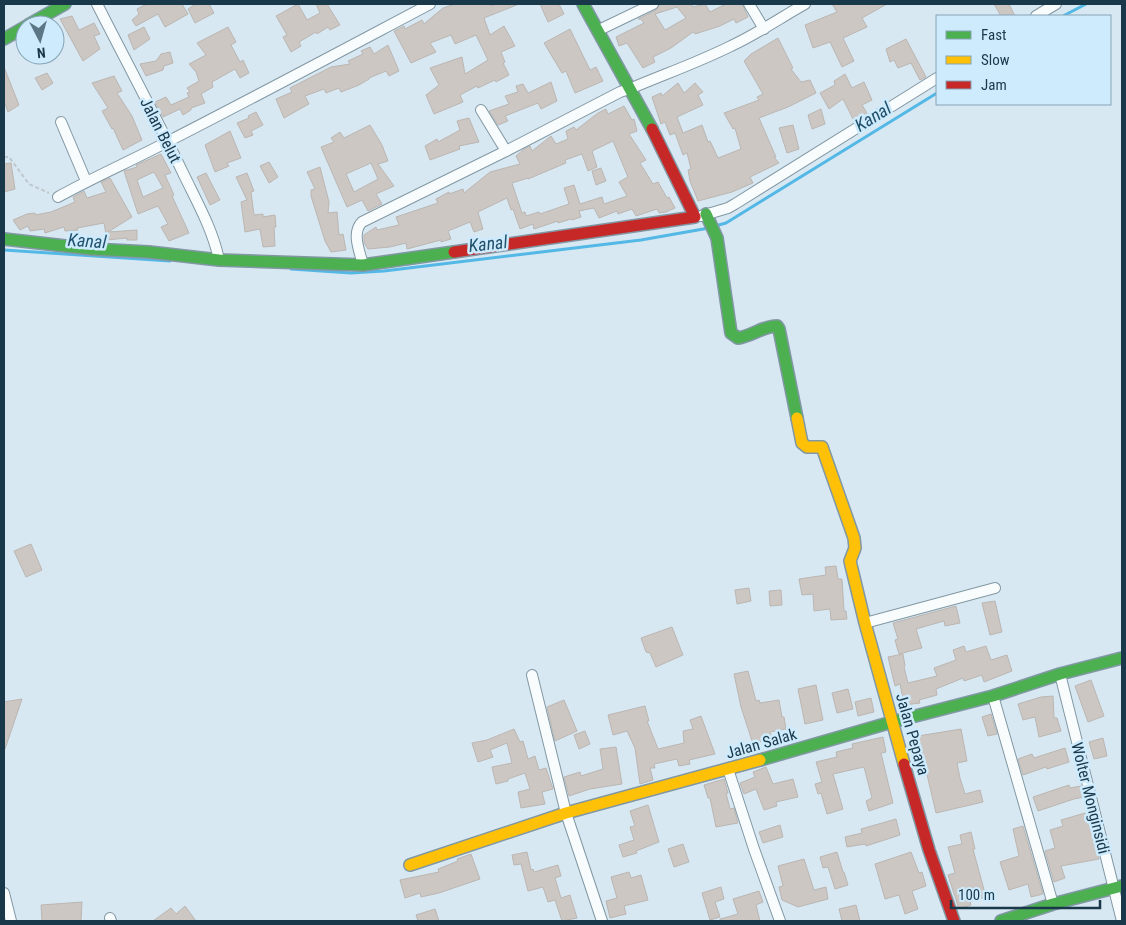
<svg xmlns="http://www.w3.org/2000/svg" width="1126" height="925" viewBox="0 0 1126 925" font-family="'Roboto Condensed',sans-serif">
  <rect width="100%" height="100%" fill="#d8e8f2"/>
  <g fill="none" stroke-linecap="round" stroke-linejoin="round">
    <!-- stream -->
    <g stroke="#53b8e6" stroke-width="3">
      <path d="M 1063,16 L 1086,4"/>
      <path d="M 715,226 L 726,223 L 937,93"/>
      <path d="M 4,250 L 170,261"/>
      <path d="M 291,269 L 351,273 L 384,271 L 641,240 L 709,228"/>
    </g>
  </g>
  <!-- building -->
  <g fill="#ccc7c3" stroke="#bbb6b2" fill-rule="evenodd">
    <path d="M 147,4 L 182,4 L 188,14 L 165,27 L 158,14 L 136,26 L 132,20 L 139,14 L 137,9 Z"/>
    <path d="M 196,4 L 209,4 L 214,13 L 195,23 L 188,9 Z"/>
    <path d="M 298,4 L 307,20 L 320,13 L 316,4 L 327,4 L 340,25 L 330,30 L 328,27 L 317,34 L 316,32 L 299,42 L 301,46 L 291,52 L 283,37 L 287,35 L 276,16 Z"/>
    <path d="M 455,4 L 490,4 L 491,6 L 497,4 L 519,4 L 484,18 L 490,35 L 504,26 L 515,46 L 501,52 L 505,62 L 503,63 L 509,75 L 496,82 L 495,80 L 478,88 L 477,86 L 460,95 L 463,102 L 434,114 L 426,95 L 439,85 L 430,68 L 462,57 L 465,74 L 488,60 L 476,35 L 455,44 L 451,35 L 430,43 L 436,52 L 411,63 L 394,31 L 404,26 L 405,29 L 422,20 L 424,24 L 443,8 Z"/>
    <path d="M 540,4 L 559,4 L 564,14 L 548,22 Z"/>
    <path d="M 660,4 L 691,4 L 693,7 L 705,4 L 710,12 L 726,4 L 742,4 L 748,17 L 736,23 L 734,19 L 720,26 L 695,34 L 693,32 L 671,48 L 653,57 L 655,62 L 643,68 L 627,43 L 619,46 L 616,37 L 644,23 L 641,19 L 638,19 L 656,10 ZM 677,7 L 686,18 L 665,30 L 655,14 Z"/>
    <path d="M 832,4 L 887,4 L 862,18 L 867,27 L 843,38 L 854,61 L 842,67 L 830,42 L 813,48 L 805,25 L 837,12 Z"/>
    <path d="M 994,4 L 1009,4 L 1015,16 L 1001,16 Z"/>
    <path d="M 72,16 L 79,30 L 94,23 L 100,34 L 94,36 L 100,49 L 83,61 L 60,19 Z"/>
    <path d="M 144,27 L 150,39 L 134,50 L 128,35 Z"/>
    <path d="M 228,27 L 236,42 L 231,45 L 240,62 L 243,60 L 249,73 L 240,78 L 235,69 L 212,82 L 213,87 L 201,94 L 205,103 L 191,108 L 191,110 L 183,115 L 180,109 L 163,117 L 155,102 L 166,97 L 171,105 L 189,97 L 187,93 L 190,92 L 187,88 L 199,81 L 196,72 L 189,64 L 206,55 L 197,43 Z"/>
    <path d="M 570,29 L 590,70 L 596,67 L 603,81 L 575,93 L 566,71 L 562,73 L 544,43 Z"/>
    <path d="M 778,38 L 793,68 L 791,69 L 801,82 L 810,80 L 816,93 L 788,107 L 759,118 L 776,157 L 774,157 L 779,163 L 750,177 L 753,183 L 732,192 L 698,201 L 690,181 L 688,170 L 691,169 L 687,153 L 683,155 L 675,133 L 670,135 L 665,122 L 661,124 L 652,97 L 661,93 L 662,96 L 678,83 L 684,93 L 695,83 L 703,92 L 698,95 L 703,105 L 677,117 L 683,133 L 702,125 L 708,142 L 710,141 L 718,158 L 741,149 L 735,128 L 733,129 L 724,113 L 759,100 L 757,97 L 763,94 L 744,61 L 751,54 Z"/>
    <path d="M 906,39 L 926,77 L 920,80 L 911,63 L 898,68 L 894,60 L 890,62 L 886,49 Z"/>
    <path d="M 388,45 L 399,71 L 389,76 L 386,71 L 369,78 L 369,79 L 359,85 L 341,92 L 339,88 L 326,93 L 324,89 L 305,96 L 309,104 L 284,118 L 276,99 L 292,92 L 290,88 L 331,67 L 350,64 L 348,61 L 363,54 L 361,51 L 370,47 L 374,54 Z"/>
    <path d="M 170,52 L 173,63 L 164,66 L 163,70 L 146,76 L 140,64 L 156,61 L 161,54 Z"/>
    <path d="M 4,67 L 19,105 L 8,112 L 4,101 Z"/>
    <path d="M 47,73 L 53,83 L 42,90 L 35,78 Z"/>
    <path d="M 845,74 L 852,88 L 864,82 L 872,100 L 862,105 L 867,113 L 853,119 L 843,99 L 829,109 L 820,93 L 835,85 L 834,81 Z"/>
    <path d="M 114,76 L 122,91 L 117,93 L 132,116 L 142,140 L 123,150 L 113,128 L 112,129 L 102,111 L 108,108 L 92,83 Z"/>
    <path d="M 551,82 L 557,101 L 541,109 L 538,103 L 505,116 L 508,121 L 498,125 L 489,111 L 509,104 L 505,96 L 518,92 L 516,86 L 523,84 L 528,93 Z"/>
    <path d="M 624,106 L 632,120 L 634,119 L 637,131 L 629,134 L 646,160 L 640,163 L 653,184 L 658,182 L 667,198 L 669,197 L 675,208 L 666,212 L 659,213 L 657,209 L 636,216 L 632,209 L 618,214 L 617,211 L 599,218 L 594,208 L 579,211 L 581,217 L 572,220 L 571,219 L 558,223 L 558,221 L 534,229 L 533,224 L 520,229 L 513,209 L 511,210 L 507,198 L 478,212 L 483,229 L 474,232 L 470,222 L 448,231 L 451,239 L 441,242 L 441,240 L 407,249 L 406,243 L 390,247 L 368,249 L 364,243 L 364,235 L 376,227 L 377,230 L 399,225 L 396,217 L 438,203 L 436,199 L 449,192 L 449,194 L 463,189 L 464,193 L 490,172 L 520,164 L 516,156 L 524,149 L 530,146 L 532,151 L 551,136 L 556,144 L 568,139 L 566,131 L 574,127 L 576,130 L 598,113 L 606,109 L 608,114 ZM 613,141 L 628,177 L 619,182 L 627,196 L 604,204 L 602,197 L 580,204 L 574,185 L 564,188 L 569,204 L 540,214 L 539,212 L 526,216 L 525,212 L 522,213 L 512,183 L 528,178 L 528,179 L 566,163 L 565,160 L 582,154 L 588,171 L 597,167 L 592,151 Z"/>
    <path d="M 821,109 L 825,124 L 812,129 L 808,115 Z"/>
    <path d="M 256,112 L 263,125 L 251,131 L 253,135 L 245,138 L 237,123 L 249,118 L 248,116 Z"/>
    <path d="M 469,118 L 479,142 L 459,146 L 460,149 L 430,160 L 425,146 L 437,139 L 438,142 L 460,130 L 457,121 Z"/>
    <path d="M 370,125 L 382,145 L 388,161 L 378,164 L 394,186 L 376,194 L 382,204 L 368,211 L 362,200 L 347,207 L 321,147 L 334,142 L 331,138 L 340,132 L 344,138 ZM 371,163 L 378,179 L 354,192 L 346,174 Z"/>
    <path d="M 793,125 L 799,149 L 787,153 L 779,128 Z"/>
    <path d="M 230,131 L 241,158 L 227,163 L 229,166 L 215,172 L 205,145 Z"/>
    <path d="M 161,154 L 171,173 L 165,175 L 174,195 L 172,196 L 189,233 L 169,241 L 161,227 L 168,224 L 158,206 L 138,214 L 124,171 L 137,167 L 136,165 ZM 154,172 L 163,188 L 143,197 L 137,180 Z"/>
    <path d="M 269,162 L 278,177 L 269,183 L 260,166 Z"/>
    <path d="M 11,163 L 15,189 L 4,192 L 4,164 Z"/>
    <path d="M 320,167 L 329,202 L 328,213 L 337,212 L 339,235 L 343,234 L 346,250 L 331,252 L 325,241 L 311,196 L 311,190 L 315,189 L 307,172 Z"/>
    <path d="M 601,168 L 606,181 L 596,185 L 592,171 Z"/>
    <path d="M 206,173 L 220,200 L 210,205 L 197,177 Z"/>
    <path d="M 247,173 L 254,191 L 251,192 L 254,215 L 263,214 L 263,217 L 275,215 L 276,227 L 274,227 L 275,246 L 263,247 L 260,229 L 245,232 L 241,202 L 247,200 L 236,177 Z"/>
    <path d="M 110,178 L 132,217 L 108,232 L 137,230 L 137,240 L 127,240 L 127,238 L 107,240 L 104,223 L 77,228 L 78,230 L 65,231 L 64,227 L 45,233 L 44,229 L 30,231 L 28,226 L 20,230 L 13,220 L 27,214 L 35,213 L 35,215 L 51,212 L 75,202 L 73,197 L 84,191 L 87,198 L 106,192 L 101,182 Z"/>
    <path d="M 31,544 L 42,570 L 26,577 L 14,551 Z"/>
    <path d="M 836,566 L 838,579 L 842,579 L 844,611 L 846,611 L 847,619 L 831,620 L 830,609 L 814,611 L 813,594 L 802,595 L 799,579 L 826,575 L 825,567 Z"/>
    <path d="M 749,588 L 751,601 L 737,604 L 735,590 Z"/>
    <path d="M 781,590 L 782,605 L 770,606 L 769,591 Z"/>
    <path d="M 995,601 L 1002,632 L 990,635 L 982,603 Z"/>
    <path d="M 956,606 L 960,623 L 945,626 L 944,621 L 916,629 L 922,648 L 899,654 L 895,640 L 898,639 L 893,623 Z"/>
    <path d="M 672,627 L 683,655 L 656,667 L 650,653 L 646,652 L 641,638 Z"/>
    <path d="M 964,646 L 966,652 L 986,646 L 991,660 L 1007,655 L 1012,671 L 984,682 L 982,675 L 964,681 L 963,678 L 936,689 L 937,695 L 919,700 L 920,703 L 904,705 L 900,684 L 895,686 L 888,657 L 903,654 L 905,666 L 904,667 L 908,683 L 937,676 L 934,668 L 956,660 L 953,650 Z"/>
    <path d="M 748,671 L 756,701 L 759,700 L 760,703 L 779,700 L 782,717 L 784,717 L 786,729 L 770,732 L 772,738 L 753,744 L 741,707 L 734,674 Z"/>
    <path d="M 1091,680 L 1104,716 L 1088,722 L 1075,686 Z"/>
    <path d="M 816,685 L 823,720 L 805,724 L 798,689 Z"/>
    <path d="M 848,689 L 853,709 L 837,713 L 832,693 Z"/>
    <path d="M 1053,696 L 1054,718 L 1057,718 L 1061,731 L 1039,737 L 1035,717 L 1023,720 L 1018,704 L 1041,697 Z"/>
    <path d="M 871,698 L 874,712 L 858,716 L 855,702 Z"/>
    <path d="M 22,699 L 5,749 L 4,748 L 4,702 Z"/>
    <path d="M 564,700 L 577,731 L 555,741 L 547,707 Z"/>
    <path d="M 645,706 L 649,721 L 647,721 L 658,749 L 684,743 L 683,731 L 693,729 L 690,720 L 701,716 L 715,754 L 689,760 L 690,764 L 679,766 L 677,759 L 654,764 L 655,768 L 650,768 L 653,780 L 640,784 L 635,748 L 627,731 L 613,735 L 608,715 Z"/>
    <path d="M 991,714 L 997,734 L 988,736 L 982,717 Z"/>
    <path d="M 514,729 L 520,742 L 523,741 L 528,759 L 535,756 L 539,770 L 546,768 L 553,789 L 542,792 L 545,804 L 521,808 L 518,792 L 530,789 L 525,773 L 508,779 L 508,781 L 496,784 L 492,767 L 512,763 L 507,743 L 490,750 L 493,757 L 478,762 L 472,743 L 487,740 Z"/>
    <path d="M 961,729 L 967,761 L 957,763 L 960,778 L 965,794 L 980,790 L 983,802 L 936,813 L 918,736 Z"/>
    <path d="M 585,731 L 590,744 L 579,749 L 574,735 Z"/>
    <path d="M 883,737 L 886,752 L 881,753 L 893,803 L 869,811 L 866,801 L 872,798 L 864,767 L 833,774 L 843,809 L 827,814 L 821,793 L 818,794 L 815,784 L 822,782 L 816,762 L 837,757 L 836,752 L 853,748 L 852,744 Z"/>
    <path d="M 1103,738 L 1107,756 L 1094,759 L 1089,742 Z"/>
    <path d="M 616,747 L 622,784 L 590,789 L 569,796 L 564,777 L 580,772 L 581,776 L 603,769 L 600,749 Z"/>
    <path d="M 1065,748 L 1069,762 L 1047,769 L 1046,767 L 1023,775 L 1018,759 L 1032,754 L 1034,758 Z"/>
    <path d="M 766,767 L 773,784 L 793,779 L 798,797 L 776,802 L 777,806 L 764,810 L 756,789 L 744,794 L 740,783 L 755,777 L 753,772 Z"/>
    <path d="M 724,779 L 728,793 L 726,793 L 730,809 L 734,808 L 738,823 L 716,827 L 710,798 L 708,798 L 704,785 Z"/>
    <path d="M 1069,785 L 1070,788 L 1081,786 L 1084,797 L 1074,799 L 1038,811 L 1033,797 Z"/>
    <path d="M 648,805 L 659,842 L 636,851 L 637,853 L 623,857 L 619,845 L 634,840 L 630,827 L 635,826 L 630,811 Z"/>
    <path d="M 1085,813 L 1092,832 L 1099,859 L 1061,866 L 1065,878 L 1054,882 L 1045,851 L 1055,848 L 1050,830 L 1063,826 L 1061,820 Z"/>
    <path d="M 896,819 L 900,835 L 866,846 L 865,844 L 847,847 L 845,837 L 862,833 L 861,829 Z"/>
    <path d="M 780,825 L 783,837 L 763,843 L 759,832 Z"/>
    <path d="M 1023,826 L 1043,894 L 1031,897 L 1028,884 L 1009,890 L 1000,862 L 1019,856 L 1013,829 Z"/>
    <path d="M 971,832 L 975,849 L 973,849 L 986,897 L 970,901 L 971,905 L 959,909 L 948,875 L 955,873 L 948,847 L 962,844 L 960,835 Z"/>
    <path d="M 683,844 L 689,862 L 674,867 L 668,849 Z"/>
    <path d="M 527,852 L 531,870 L 533,869 L 534,872 L 558,865 L 561,876 L 555,878 L 561,898 L 570,895 L 577,918 L 562,921 L 555,900 L 548,902 L 543,887 L 528,891 L 521,864 L 514,865 L 512,855 Z"/>
    <path d="M 837,852 L 843,872 L 844,872 L 848,885 L 835,889 L 828,867 L 823,868 L 820,857 Z"/>
    <path d="M 911,852 L 919,873 L 922,872 L 926,886 L 912,891 L 918,909 L 905,914 L 899,895 L 885,899 L 875,864 Z"/>
    <path d="M 471,854 L 480,879 L 439,893 L 421,897 L 420,893 L 405,898 L 400,880 L 439,872 L 438,869 L 458,861 L 457,859 Z"/>
    <path d="M 804,859 L 814,890 L 826,887 L 828,899 L 798,907 L 782,900 L 779,887 L 783,886 L 778,866 Z"/>
    <path d="M 629,872 L 631,878 L 641,875 L 648,900 L 624,906 L 626,914 L 610,918 L 606,901 L 617,898 L 611,877 Z"/>
    <path d="M 721,887 L 724,899 L 715,902 L 720,917 L 710,920 L 702,893 Z"/>
    <path d="M 759,891 L 763,902 L 756,905 L 760,921 L 720,921 L 720,919 L 738,914 L 733,899 Z"/>
    <path d="M 82,902 L 81,921 L 42,921 L 41,905 Z"/>
    <path d="M 856,905 L 860,921 L 842,921 L 839,909 Z"/>
    <path d="M 185,906 L 196,921 L 153,921 L 171,908 L 176,914 Z"/>
    <path d="M 435,909 L 439,921 L 418,921 L 416,915 Z"/>
  </g>
  <g fill="none" stroke-linecap="round" stroke-linejoin="round">
    <defs>
      <g id="street">
        <path d="M 97,4 C 126,61 156,117 184,175 C 197,202 213,230 219,260"/>
        <path d="M 749,4 L 764,29"/>
        <path d="M 1036,16 L 1056,4"/>
        <path d="M 599,30 L 653,4"/>
        <path d="M 481,110 L 506,151"/>
        <path d="M 61,122 L 86,181"/>
        <path d="M 58,197 C 94,177 131,161 167,142 C 255,97 343,50 430,4"/>
        <path d="M 701,216 L 728,208 L 735,204 L 937,78"/>
        <path d="M 363,265 C 360,252 351,233 362,222 L 506,151 L 620,92 L 632,88 C 665,74 699,62 731,46 C 757,34 780,18 805,4"/>
        <path d="M 865,623 L 995,588"/>
        <path d="M 1060,674 L 1122,921"/>
        <path d="M 532,675 L 566,813 L 602,921"/>
        <path d="M 993,696 L 1053,904"/>
        <path d="M 728,769 L 754,849 L 780,921"/>
        <path d="M 4,893 L 11,921"/>
        <path d="M 110,918 L 111,921"/>
      </g>
      <g id="fast">
        <path d="M 583,4 L 652,129"/>
        <path d="M 28,25 L 65,4"/>
        <path d="M 4,39 L 25,27"/>
        <path d="M 706,214 L 717,238 L 731,333 L 738,338 C 752,336 763,326 777,326 L 779,329 L 797,418"/>
        <path d="M 4,239 L 92,249 L 149,252 L 219,260 L 363,265 L 454,252"/>
        <path d="M 760,760 L 892,722 L 993,696 L 1060,674 L 1122,658"/>
        <path d="M 1001,921 L 1053,904 L 1122,886"/>
      </g>
      <g id="slow">
        <path d="M 797,418 L 802,443 L 807,447 L 822,447 L 854,538 L 855,548 L 850,561 L 865,623 L 904,764"/>
        <path d="M 410,865 L 566,813 L 760,760"/>
      </g>
      <g id="jam">
        <path d="M 454,252 L 695,217 L 652,129"/>
        <path d="M 904,764 L 929,850 L 954,921"/>
      </g>
    </defs>
    <!-- street casing -->
    <use href="#street" stroke="#8198a4" stroke-width="12"/>
    <!-- fast casing -->
    <use href="#fast" stroke="#8198a4" stroke-width="14"/>
    <!-- slow casing -->
    <use href="#slow" stroke="#8198a4" stroke-width="14"/>
    <!-- jam casing -->
    <use href="#jam" stroke="#8198a4" stroke-width="14"/>
    <!-- path -->
    <path stroke="#bfc8cd" stroke-width="2" stroke-dasharray="4 2.5" stroke-linecap="butt" d="M 4,157 L 9,157 L 29,184 L 49,193"/>
    <!-- street -->
    <use href="#street" stroke="#f9fcfd" stroke-width="10"/>
    <!-- fast -->
    <use href="#fast" stroke="#4caf50" stroke-width="11"/>
    <!-- slow -->
    <use href="#slow" stroke="#ffc107" stroke-width="11"/>
    <!-- jam -->
    <use href="#jam" stroke="#c62828" stroke-width="11"/>
  </g>
  <g text-anchor="middle" stroke-width="5" stroke-linejoin="round" paint-order="stroke">
    <!-- street labels -->
    <g font-size="16" fill="#19384a" stroke="#ceebfd">
      <text transform="translate(161 130) rotate(63)" y="6">Jalan Belut</text>
      <text transform="translate(913 734) rotate(74)" y="6">Jalan Pepaya</text>
      <text transform="translate(761 743) rotate(-16)" y="6">Jalan Salak</text>
      <text transform="translate(1091 798) rotate(76)" y="6">Wolter Monginsidi</text>
    </g>
    <!-- water labels -->
    <g font-size="18" font-style="italic" fill="#21516c" stroke="#ceebfd">
      <text transform="translate(873 117) rotate(-32)" y="6">Kanal</text>
      <text transform="translate(87 241) rotate(4)" y="6">Kanal</text>
      <text transform="translate(488 244) rotate(-6)" y="6">Kanal</text>
    </g>
  </g>
  <!-- border -->
  <rect width="1126" height="925" fill="none" stroke="#19384a" stroke-width="10"/>
  <!-- legend -->
  <rect x="936" y="15" width="175" height="90" fill="#ceebfd" stroke="#86a3b5"/>
  <rect x="946" y="31" width="25" height="8" fill="#4caf50" stroke="#86a3b5"/>
  <text x="981" y="40" font-size="15" fill="#19384a">Fast</text>
  <rect x="946" y="56" width="25" height="8" fill="#ffc107" stroke="#86a3b5"/>
  <text x="981" y="65" font-size="15" fill="#19384a">Slow</text>
  <rect x="946" y="81" width="25" height="8" fill="#c62828" stroke="#86a3b5"/>
  <text x="981" y="90" font-size="15" fill="#19384a">Jam</text>
  <!-- north arrow -->
  <g transform="translate(40 40) rotate(174)"><circle r="24" fill="#ceebfd" stroke="#86a3b5"/>
  <path d="M0-4L9 19L0 12L-9 19Z" fill="#5c7685"/>
  <text y="-8" font-size="14" font-weight="bold" text-anchor="middle" fill="#19384a">N</text>
  </g>
  <!-- scale -->
  <path d="M951 900v8h149v-8" fill="none" stroke="#19384a" stroke-width="2.5"/>
  <text x="958" y="900" font-size="15" fill="#19384a" stroke="#ceebfd" stroke-width="4" paint-order="stroke">100 m</text>
</svg>
